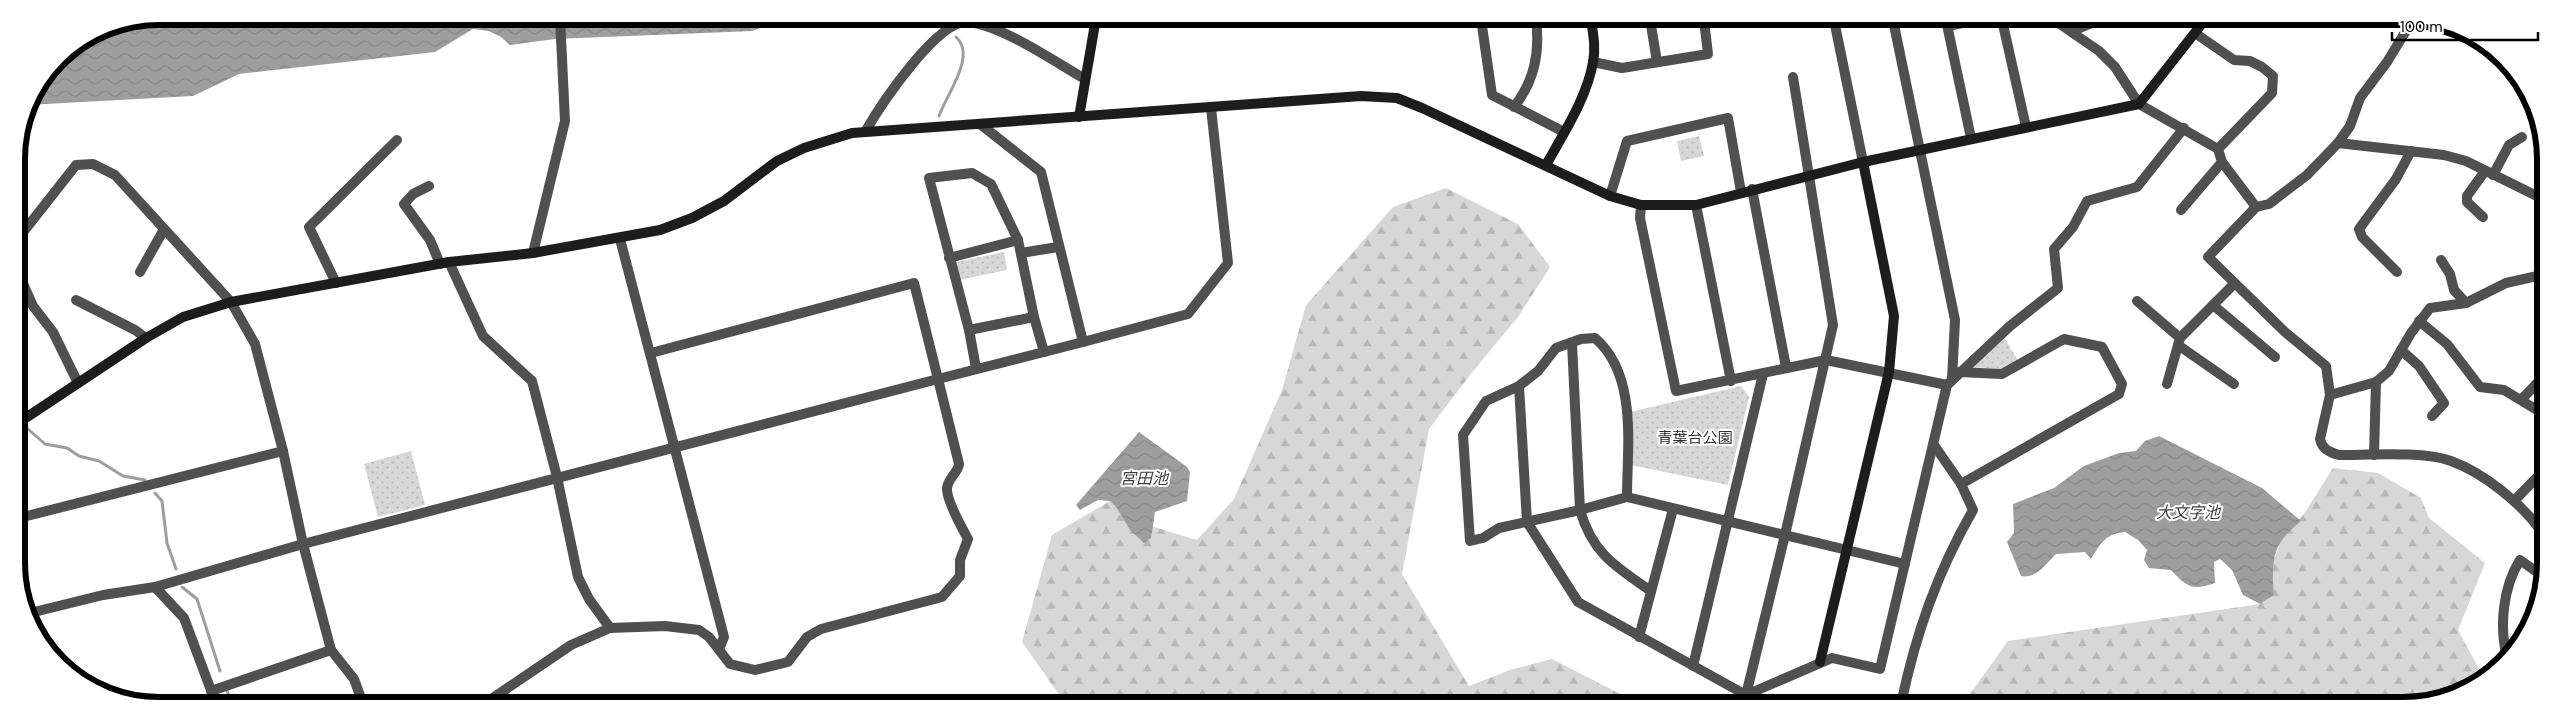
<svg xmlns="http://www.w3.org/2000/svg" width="2562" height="722" viewBox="0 0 2562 722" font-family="'DM Sans','Noto Sans JP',sans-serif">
  <defs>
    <pattern id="forest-firs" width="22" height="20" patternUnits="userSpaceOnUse" patternTransform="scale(1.25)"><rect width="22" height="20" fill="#d7d7d7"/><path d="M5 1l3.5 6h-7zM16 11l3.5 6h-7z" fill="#b7b7b7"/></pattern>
    <pattern id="park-dots" width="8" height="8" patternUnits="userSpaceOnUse" patternTransform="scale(1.25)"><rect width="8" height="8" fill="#d7d7d7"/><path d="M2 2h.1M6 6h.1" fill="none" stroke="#b7b7b7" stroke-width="1.8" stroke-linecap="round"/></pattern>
    <pattern id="water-waves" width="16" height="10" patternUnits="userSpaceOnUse" patternTransform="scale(1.25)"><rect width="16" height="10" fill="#9e9e9e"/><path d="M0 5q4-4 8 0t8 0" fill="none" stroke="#868686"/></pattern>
  </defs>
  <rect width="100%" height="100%" fill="#fff"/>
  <!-- forest -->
  <g fill="url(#forest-firs)">
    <path d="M 1446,188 L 1518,224 L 1550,267 L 1518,317 L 1473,371 L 1429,429 L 1402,574 L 1469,686 L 1513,669 L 1552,659 L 1640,704 L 1065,703 L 1022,642 L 1052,535 L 1110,501 L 1116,507 L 1130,530 L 1151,538 L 1151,526 L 1197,540 L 1234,499 L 1282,390 L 1306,305 L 1393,207 Z"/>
    <path d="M 2333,468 L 2378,473 L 2421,498 L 2429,518 L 2485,563 L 2458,630 L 2484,678 L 2412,705 L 1962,705 L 2008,641 L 2260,604 L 2274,595 L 2273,562 L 2283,536 L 2304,514 Z"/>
  </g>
  <!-- park -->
  <g fill="url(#park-dots)">
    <path d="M 1699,136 L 1704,156 L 1681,161 L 1677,141 Z"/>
    <path d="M 1004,252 L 1007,270 L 959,280 L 956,262 Z"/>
    <path d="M 2003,335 L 2018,361 L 2002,369 L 1974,367 Z"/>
    <path d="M 1741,386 L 1749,397 L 1728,485 L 1631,465 L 1630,412 Z"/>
    <path d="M 411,451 L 425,505 L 378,517 L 364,464 Z"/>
  </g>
  <!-- water -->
  <g fill="url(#water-waves)">
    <path d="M 159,16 L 792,18 L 752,31 L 555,39 L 510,45 L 501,37 L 489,31 L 473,29 L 435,52 L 239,74 L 193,96 L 27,105 L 58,58 L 105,27 Z"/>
    <path d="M 1139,432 L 1187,467 L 1190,472 L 1187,501 L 1155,512 L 1151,538 L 1144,543 L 1130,530 L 1116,507 L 1110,501 L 1098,500 L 1080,510 L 1076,505 Z"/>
    <path d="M 2159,436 L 2262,488 L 2301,521 C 2271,545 2272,559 2274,595 L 2260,604 L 2243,595 L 2232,570 L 2220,559 L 2214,562 L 2215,583 C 2192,591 2187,587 2171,570 L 2149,568 L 2144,560 L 2147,550 L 2138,540 L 2125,532 C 2105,534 2101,543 2091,559 L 2085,552 L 2056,554 C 2045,565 2036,579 2021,576 L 2007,542 L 2014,533 L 2013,504 L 2054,488 L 2084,466 L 2119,453 L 2136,451 L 2145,441 Z"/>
  </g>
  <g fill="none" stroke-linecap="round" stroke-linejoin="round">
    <!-- stream -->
    <g stroke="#9e9e9e" stroke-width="3">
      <path d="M 928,18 L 943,25"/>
      <path d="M 939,116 C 946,95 977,56 956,37"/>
      <path d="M 28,429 L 45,444 L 67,448 L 79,456 L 99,461 L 123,476 L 145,480"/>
      <path d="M 155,493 L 162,501 L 167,543 L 176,569"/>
      <path d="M 182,587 L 197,599 L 220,671"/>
      <path d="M 226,688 L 231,701"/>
    </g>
    <!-- street -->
    <g stroke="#505050" stroke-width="10">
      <path d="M 1481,19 L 1492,95 L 1564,132"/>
      <path d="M 1650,19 L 1657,62"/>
      <path d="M 1834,20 L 1863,162"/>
      <path d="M 1893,20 L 1955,320 L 1952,380"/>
      <path d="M 1946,20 L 1971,138"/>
      <path d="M 2002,20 L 2026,127"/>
      <path d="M 2054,20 L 2099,51 L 2115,67 L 2139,104 L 2218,149 L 2222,162 L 2256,207"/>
      <path d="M 1948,26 L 1976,20"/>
      <path d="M 2072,31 L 2099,20"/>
      <path d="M 2195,33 L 2234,60 L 2250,61 L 2262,67 L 2273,76 L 2272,93 L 2218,149"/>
      <path d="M 1593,62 L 1622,68 L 1708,54 L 1704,20"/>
      <path d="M 1514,107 C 1535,80 1540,52 1536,19"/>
      <path d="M 865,132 C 880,106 938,18 969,22 C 1003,26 1055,62 1085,79"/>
      <path d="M 2338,143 L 2350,126 L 2360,98 L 2387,62 L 2412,21"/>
      <path d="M 2493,175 L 2509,145 L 2522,137"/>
      <path d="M 429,186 L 413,194 L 404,204 L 430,240 L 440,264"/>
      <path d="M 1752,189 L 1786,367"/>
      <path d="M 1610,196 L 1627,141 L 1728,118 L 1741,192"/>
      <path d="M 1641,205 L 1640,218 L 1676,391 L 1826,360 L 1947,385"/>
      <path d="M 1696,205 L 1731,381"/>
      <path d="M 2181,210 L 2222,162"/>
      <path d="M 2483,217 L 2467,202 L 2467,196 L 2485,171"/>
      <path d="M 620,239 L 724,637 L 719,649"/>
      <path d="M 17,240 L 76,165 L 93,164 L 115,175 L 231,302 L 255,344 L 283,451 L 303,544 L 938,379 L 914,283 L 651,353"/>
      <path d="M 533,253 L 565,121 L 560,17"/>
      <path d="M 1021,253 L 1058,247"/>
      <path d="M 949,258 L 1018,240"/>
      <path d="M 2441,260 L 2450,274 L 2454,290 L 2466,303"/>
      <path d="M 449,262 L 483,336 L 532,381 L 557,477 L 578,577 L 589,599 L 610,628"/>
      <path d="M 17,270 L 33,306 L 53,332 L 78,383"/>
      <path d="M 140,272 L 163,231"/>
      <path d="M 2397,272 L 2362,237 L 2359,229 L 2396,179 L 2411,151"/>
      <path d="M 336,283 L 309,227 L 397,140"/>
      <path d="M 76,300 L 135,330 L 146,338"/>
      <path d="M 2137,301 L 2180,338"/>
      <path d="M 2213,305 L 2275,357"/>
      <path d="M 2419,321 L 2447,344 L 2480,387 L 2504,390 L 2542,413"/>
      <path d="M 969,330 L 1034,317"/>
      <path d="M 1083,342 L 1188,314 L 1228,263 L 1211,108"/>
      <path d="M 1572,343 L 1580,510 C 1592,553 1616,567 1651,591"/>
      <path d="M 2178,345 L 2234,384"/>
      <path d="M 2401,350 L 2419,366 L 2444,403 L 2432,416"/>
      <path d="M 976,368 L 969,330 L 929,178 L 972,173 L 991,184 L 1018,240 L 1034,317 L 1044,352"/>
      <path d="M 2167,384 L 2180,338 L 2234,284"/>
      <path d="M 1519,386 L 1527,522 L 1578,602 L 1746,695 L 1832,658 L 1880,669 L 1947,385 L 2010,326 L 2058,288 L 2054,249 L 2073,227 L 2087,201 L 2137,187 L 2184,128"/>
      <path d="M 2330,395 L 2376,382 L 2389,371 L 2411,333 L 2430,308 L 2466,303 L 2506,283 L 2542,275"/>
      <path d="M 2522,399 L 2542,378"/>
      <path d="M 1934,445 L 1961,484 L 2119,394 L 2122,384 L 2102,347 L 2064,339 L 2002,374 L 1959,372"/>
      <path d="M 2374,455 L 2376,382"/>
      <path d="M 1627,497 C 1627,446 1638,375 1595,338 L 1581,339 L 1556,348 L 1538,371 L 1519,386 L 1486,401 L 1463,435 L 1470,541 L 1483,538 L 1499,528 L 1580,510 L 1627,497 L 1905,564"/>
      <path d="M 2515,500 L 2542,472"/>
      <path d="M 19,518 L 283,451"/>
      <path d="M 2541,531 C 2521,503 2484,473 2451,461 C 2423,451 2370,455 2339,455 C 2329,452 2322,449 2320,439 L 2330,395 L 2326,366 L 2285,332 L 2208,257 L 2256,207 L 2269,204 L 2307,175 L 2338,143 L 2444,155 L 2466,161 L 2543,199"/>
      <path d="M 155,587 L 184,618 L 215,701"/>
      <path d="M 30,613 L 103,595 L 155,587 L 303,544 L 331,650 L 354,679 L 362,701"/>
      <path d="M 1639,637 L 1673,509"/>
      <path d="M 2507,657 C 2499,626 2503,587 2520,560 L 2541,575"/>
      <path d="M 1693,666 L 1763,374"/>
      <path d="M 211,691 L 331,650"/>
      <path d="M 1746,695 L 1785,535 L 1833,325 L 1793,77"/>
      <path d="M 487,702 L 571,645 L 610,628 L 665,626 L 699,630 L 709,637 L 730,664 L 755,670 L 788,662 L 807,637 L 821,629 L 942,597 L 960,576 L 960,560 L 968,539 C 962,528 946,500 947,488 C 948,478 958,473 959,464 L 938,379 L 1083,342 L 1041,172 L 980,124"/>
      <path d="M 1901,704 C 1916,633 1937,573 1973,510 L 1961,484"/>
    </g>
    <!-- secondary -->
    <g stroke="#1d1d1d" stroke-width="10">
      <path d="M 1079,117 L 1096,18"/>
      <path d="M 1546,165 C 1563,134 1587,98 1593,62 C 1596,48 1593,34 1591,19"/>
      <path d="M 18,423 L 146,338 L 183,317 L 231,302 L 449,262 L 533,253 L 660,230 L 692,218 L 724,201 L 777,161 L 804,148 L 852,133 L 1361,96 L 1397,98 L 1422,108 L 1610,196 L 1641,205 L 1696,205 L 1863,162 L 2139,104 L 2204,21"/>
      <path d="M 1820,662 L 1889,372 L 1894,316 L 1863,162"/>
    </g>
  </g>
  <g text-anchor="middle" stroke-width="4" stroke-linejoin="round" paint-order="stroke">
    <!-- park labels -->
    <g font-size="15" fill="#2e2e2e" stroke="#fff">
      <text x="1695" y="443">青葉台公園</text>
    </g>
    <!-- water labels -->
    <g font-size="16" font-style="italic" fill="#3f3f3f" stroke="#fff">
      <text x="1144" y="484">宮田池</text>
      <text x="2188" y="518">大文字池</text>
    </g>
  </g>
  <!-- crop -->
  <path d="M0 0H2562V722H0ZM159 25H2403A134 134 0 0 1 2537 159V563A134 134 0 0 1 2403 697H159A134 134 0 0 1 25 563V159A134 134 0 0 1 159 25Z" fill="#fff" fill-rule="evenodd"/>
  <path fill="none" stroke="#000" stroke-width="6" d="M159 25H2403A134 134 0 0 1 2537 159V563A134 134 0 0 1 2403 697H159A134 134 0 0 1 25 563V159A134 134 0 0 1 159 25Z"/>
  <!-- scale -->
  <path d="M2392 32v8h146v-8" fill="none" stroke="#000000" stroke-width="2.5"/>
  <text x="2400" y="32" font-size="15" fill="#000000" stroke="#ffffff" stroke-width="4" paint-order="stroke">100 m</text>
</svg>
